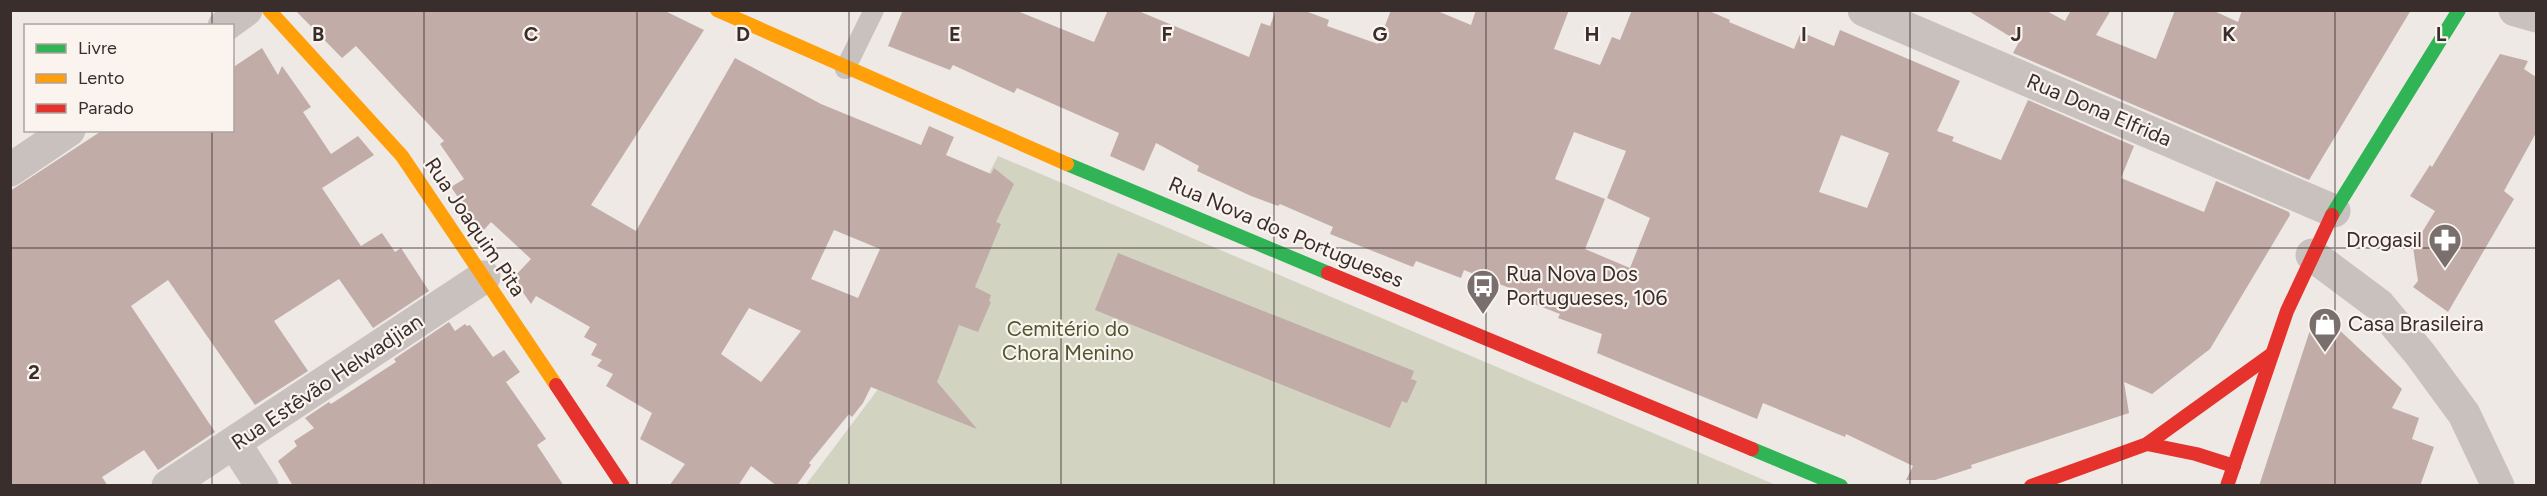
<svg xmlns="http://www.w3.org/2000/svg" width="2547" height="496" viewBox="0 0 2547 496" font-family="Figtree,sans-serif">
  <rect width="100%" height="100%" fill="#efe9e6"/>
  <!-- green -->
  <path fill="#d2d3c1" d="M 998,156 L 1776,485 L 805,486 L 885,380 Z"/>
  <!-- building -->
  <g fill="#c1aca8" fill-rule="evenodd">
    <path d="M 295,10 L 663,10 L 704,30 L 591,205 L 636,231 L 735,58 L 821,104 L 921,145 L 929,126 L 954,137 L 946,155 L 991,174 L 994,168 L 1014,184 L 996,222 L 1001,224 L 975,287 L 991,295 L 989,301 L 991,302 L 978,332 L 959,325 L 937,382 L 977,429 L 871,387 L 863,403 L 852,417 L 849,414 L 809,463 L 811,465 L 796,486 L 777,486 L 751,466 L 738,486 L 669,486 L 685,464 L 640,439 L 652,413 L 606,386 L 613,374 L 597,366 L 602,360 L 591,355 L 597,344 L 584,337 L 590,327 L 536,296 L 531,304 L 513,278 L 531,259 L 491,222 L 482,232 L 451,187 L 464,179 L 440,144 L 444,141 L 356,46 L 342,58 ZM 834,230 L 880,249 L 858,298 L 811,279 ZM 749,308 L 801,331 L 761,382 L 721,354 Z"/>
    <path d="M 903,10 L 1015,10 L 1094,42 L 1108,10 L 1136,10 L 1249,57 L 1261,23 L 1270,26 L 1276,10 L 1303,10 L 1329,20 L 1327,26 L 1378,44 L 1391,10 L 1435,10 L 1471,25 L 1476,10 L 1569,10 L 1554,49 L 1600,65 L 1612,37 L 1620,40 L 1632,10 L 1707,10 L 1730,20 L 1729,22 L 1794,49 L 1801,32 L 1834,46 L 1840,30 L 1960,81 L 1937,131 L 1954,137 L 1952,141 L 2001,160 L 2028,100 L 2134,146 L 2121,178 L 2204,212 L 2216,181 L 2289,212 L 2290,215 L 2210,349 L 2152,394 L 2124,382 L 2129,413 L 1971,465 L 1972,468 L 1935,480 L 1906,480 L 1913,466 L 1846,434 L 1845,437 L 1763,403 L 1757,419 L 1597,353 L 1602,334 L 1558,318 L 1560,314 L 1514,296 L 1517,291 L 1464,270 L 1461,278 L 1416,261 L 1413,267 L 1330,234 L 1333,227 L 1280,204 L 1278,206 L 1251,196 L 1197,171 L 1199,166 L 1156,143 L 1144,171 L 1110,156 L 1119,133 L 1017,88 L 1014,93 L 953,65 L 950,70 L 888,46 ZM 1574,132 L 1626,151 L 1607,198 L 1650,218 L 1630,268 L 1585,249 L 1605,199 L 1555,179 ZM 1841,135 L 1889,153 L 1867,208 L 1819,192 Z"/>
    <path d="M 1967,10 L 2045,10 L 2065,21 L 2071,10 L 2111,10 L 2096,35 L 2156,59 L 2175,10 L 2212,10 L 2238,22 L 2242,10 L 2411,10 L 2309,180 L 2013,53 L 2019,42 Z"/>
    <path d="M 262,48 L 278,75 L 282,66 L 311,107 L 303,112 L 331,154 L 358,136 L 374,155 L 322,188 L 361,246 L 382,233 L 395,252 L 401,248 L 429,291 L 373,328 L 339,279 L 274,321 L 308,371 L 255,405 L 168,280 L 131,306 L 215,432 L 158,470 L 144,450 L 102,477 L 108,486 L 10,486 L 10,191 L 103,130 L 232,130 L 232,68 Z"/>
    <path d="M 2500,54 L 2528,61 L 2524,69 L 2536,77 L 2536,133 L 2504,191 L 2514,199 L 2448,312 L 2413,287 L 2418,281 L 2413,247 L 2435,211 L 2410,196 L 2430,165 L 2432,167 Z"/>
    <path d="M 1118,253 L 1414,371 L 1411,379 L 1417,381 L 1407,403 L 1402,401 L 1390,428 L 1095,310 Z"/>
    <path d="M 449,322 L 455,331 L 465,324 L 467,326 L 470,325 L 493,357 L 504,350 L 520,372 L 506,382 L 546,439 L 537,445 L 564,486 L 293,486 L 278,461 L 297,446 L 294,441 L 314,428 L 305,418 L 329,402 L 331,404 L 396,362 L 394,359 Z"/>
    <path d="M 2332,323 L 2402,389 L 2392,408 L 2419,418 L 2412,439 L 2434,447 L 2420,486 L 2259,486 L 2312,324 Z"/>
  </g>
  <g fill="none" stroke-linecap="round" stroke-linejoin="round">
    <!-- lane -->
    <path stroke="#c8c1be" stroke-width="20" d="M 845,69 L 874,10"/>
    <!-- street -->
    <g stroke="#c8c1be" stroke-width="33">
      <path d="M 1864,10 L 2334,211"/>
      <path d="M 2515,10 L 2536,16"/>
      <path d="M 224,26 L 246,10"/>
      <path d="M 10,170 L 69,130"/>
      <path d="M 2312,255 L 2379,305 L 2420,354 L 2464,414 L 2498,486"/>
      <path d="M 235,444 L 262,486"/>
      <path d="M 168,486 L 484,277"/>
    </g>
    <!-- fast -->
    <g stroke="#30b455" stroke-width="14">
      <path d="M 1067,164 L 1328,273"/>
      <path d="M 2332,215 L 2459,10"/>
      <path d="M 1752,449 L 1841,486"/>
    </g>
    <!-- slow -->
    <g stroke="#ff9f0a" stroke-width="14">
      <path d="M 269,10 L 402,156 L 556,385"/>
      <path d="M 717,10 L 1067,164"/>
    </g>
    <!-- jam -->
    <g stroke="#e5322d" stroke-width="14">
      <path d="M 1328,273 L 1752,449"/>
      <path d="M 556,385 L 623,486"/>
      <path d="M 2147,444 L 2196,454 L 2234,466"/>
      <path d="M 2031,486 L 2147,444 L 2272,354"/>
      <path d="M 2227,486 L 2287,311 L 2332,215"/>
    </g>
  </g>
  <!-- grid -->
  <path fill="none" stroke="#392e2c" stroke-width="1.5" stroke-opacity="0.55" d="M 212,10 L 212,26M 424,10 L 424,486M 637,10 L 637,486M 849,10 L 849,486M 1061,10 L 1061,486M 1274,10 L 1274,486M 1486,10 L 1486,486M 1698,10 L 1698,486M 1910,10 L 1910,486M 2122,10 L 2122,486M 2335,10 L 2335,486M 212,130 L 212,486M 10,248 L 2536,248"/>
  <!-- icons -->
  <defs>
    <symbol id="pharmacy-pin" viewBox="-11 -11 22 30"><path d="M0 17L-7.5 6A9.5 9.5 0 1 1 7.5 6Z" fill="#796f6d" stroke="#faf3ee"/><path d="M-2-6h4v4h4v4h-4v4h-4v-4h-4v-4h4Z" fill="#fff"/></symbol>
    <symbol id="bus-pin" viewBox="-11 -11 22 30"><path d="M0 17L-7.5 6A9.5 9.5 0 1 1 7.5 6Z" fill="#796f6d" stroke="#faf3ee"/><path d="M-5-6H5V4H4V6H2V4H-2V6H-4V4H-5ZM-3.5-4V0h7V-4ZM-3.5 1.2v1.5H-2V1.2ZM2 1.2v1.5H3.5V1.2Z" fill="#fff"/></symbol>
    <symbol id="shop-pin" viewBox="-11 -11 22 30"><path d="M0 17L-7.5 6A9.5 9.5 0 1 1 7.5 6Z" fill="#796f6d" stroke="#faf3ee"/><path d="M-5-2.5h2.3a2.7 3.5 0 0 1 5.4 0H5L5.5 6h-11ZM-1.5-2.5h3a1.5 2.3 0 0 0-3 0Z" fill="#fff"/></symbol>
  </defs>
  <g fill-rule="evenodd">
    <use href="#pharmacy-pin" x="2426" y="221" width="38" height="52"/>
    <use href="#bus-pin" x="1464" y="267" width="38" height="52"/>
    <use href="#shop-pin" x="2306" y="305" width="38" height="52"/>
  </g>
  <g text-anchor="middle" stroke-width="4.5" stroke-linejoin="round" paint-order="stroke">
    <!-- street labels -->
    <g font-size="21" fill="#392e2c" stroke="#faf3ee">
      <text transform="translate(2099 110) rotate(23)" y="7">Rua Dona Elfrida</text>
      <text transform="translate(475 227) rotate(56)" y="7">Rua Joaquim Pita</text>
      <text transform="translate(1286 232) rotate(23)" y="7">Rua Nova dos Portugueses</text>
      <text transform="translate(327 382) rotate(-34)" y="7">Rua Estêvão Helwadjian</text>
    </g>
    <!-- poi labels -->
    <g font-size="21" fill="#392e2c" stroke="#faf3ee" text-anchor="start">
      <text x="2422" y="247" text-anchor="end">Drogasil</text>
      <text x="1506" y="281">Rua Nova Dos<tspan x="1506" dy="24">Portugueses, 106</tspan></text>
      <text x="2348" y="331">Casa Brasileira</text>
    </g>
    <!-- park labels -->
    <g font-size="21" fill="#4e5730" stroke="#faf3ee">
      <text x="1068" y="336">Cemitério do<tspan x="1068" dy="24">Chora Menino</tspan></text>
    </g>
  </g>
  <g font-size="20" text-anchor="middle" font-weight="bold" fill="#392e2c" stroke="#faf3ee" stroke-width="4.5" stroke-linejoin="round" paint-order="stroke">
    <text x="318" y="41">B</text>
    <text x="531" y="41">C</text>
    <text x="743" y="41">D</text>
    <text x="955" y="41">E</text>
    <text x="1167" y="41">F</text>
    <text x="1380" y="41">G</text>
    <text x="1592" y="41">H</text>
    <text x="1804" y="41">I</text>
    <text x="2016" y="41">J</text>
    <text x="2229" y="41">K</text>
    <text x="2441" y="41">L</text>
    <text x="34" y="379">2</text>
  </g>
  <!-- border -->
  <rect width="2547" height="496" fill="none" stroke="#392e2c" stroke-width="24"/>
  <!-- legend -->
  <rect x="24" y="24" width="210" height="108" fill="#faf3ee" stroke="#ada4a0" stroke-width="1.5"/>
  <rect x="36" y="44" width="30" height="9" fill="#30b455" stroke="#ada4a0" stroke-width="1.5"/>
  <text x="78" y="54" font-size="18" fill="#392e2c">Livre</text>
  <rect x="36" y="74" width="30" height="9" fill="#ff9f0a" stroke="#ada4a0" stroke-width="1.5"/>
  <text x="78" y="84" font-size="18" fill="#392e2c">Lento</text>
  <rect x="36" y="104" width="30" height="9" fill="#e5322d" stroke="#ada4a0" stroke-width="1.5"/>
  <text x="78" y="114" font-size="18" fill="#392e2c">Parado</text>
</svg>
